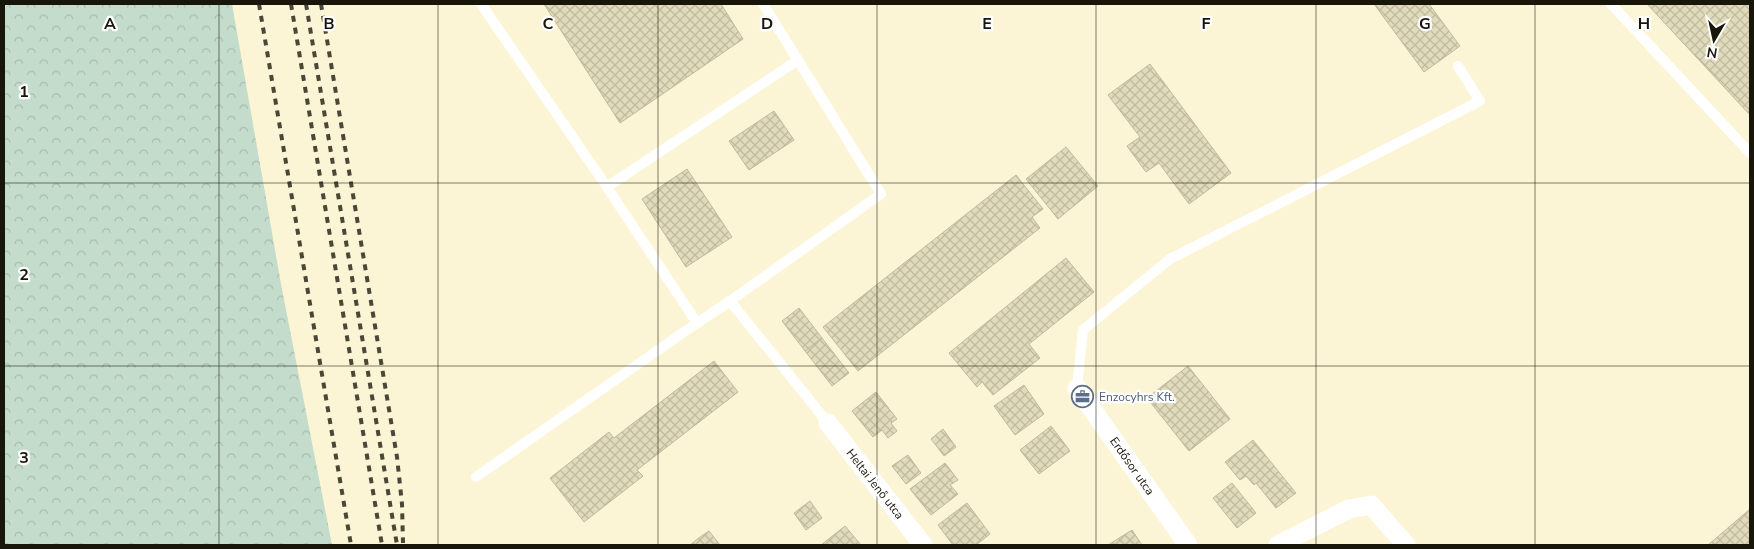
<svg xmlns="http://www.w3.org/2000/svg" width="1754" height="549" viewBox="0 0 1754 549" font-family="'Nunito Sans',sans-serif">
  <defs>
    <pattern id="forest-crowns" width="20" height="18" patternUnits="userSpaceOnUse" patternTransform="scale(1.25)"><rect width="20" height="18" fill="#c4dccc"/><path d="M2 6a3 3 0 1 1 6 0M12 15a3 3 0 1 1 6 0" fill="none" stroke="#a8bcae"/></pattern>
    <pattern id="building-cross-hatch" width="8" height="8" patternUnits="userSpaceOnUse" patternTransform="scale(1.25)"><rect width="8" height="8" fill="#e1dbbb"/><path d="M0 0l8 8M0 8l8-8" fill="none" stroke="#c0bb9f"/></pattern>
  </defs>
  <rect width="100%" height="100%" fill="#fcf5d5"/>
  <!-- forest -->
  <path fill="url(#forest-crowns)" d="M 4,4 L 232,4 L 281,284 L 332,545 L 4,545 Z"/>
  <!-- building -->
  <g fill="url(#building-cross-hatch)" stroke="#c0b99b">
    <path d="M 544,4 L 721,4 L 743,39 L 620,123 Z"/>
    <path d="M 1374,4 L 1429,4 L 1460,46 L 1424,72 Z"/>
    <path d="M 1647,4 L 1750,4 L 1750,115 Z"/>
    <path d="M 1150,64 L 1231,173 L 1189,204 L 1159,163 L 1146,172 L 1127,146 L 1140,137 L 1108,95 Z"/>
    <path d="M 774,111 L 794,140 L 749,170 L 729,141 Z"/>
    <path d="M 1066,147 L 1098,186 L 1058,219 L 1026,179 Z"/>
    <path d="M 687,169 L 732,237 L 686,267 L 642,199 Z"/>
    <path d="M 1016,175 L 1043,209 L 1032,217 L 1040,228 L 858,371 L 823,327 Z"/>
    <path d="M 1066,258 L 1094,292 L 1029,344 L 1040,358 L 993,395 L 982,382 L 977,387 L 949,353 Z"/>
    <path d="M 799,308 L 822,338 L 805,351 L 782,321 Z"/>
    <path d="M 822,338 L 849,373 L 832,386 L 805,351 Z"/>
    <path d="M 714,361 L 738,392 L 637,470 L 643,476 L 584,522 L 550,478 L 609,432 L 614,438 Z"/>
    <path d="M 1188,366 L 1230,419 L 1189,451 L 1147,398 Z"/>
    <path d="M 1024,385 L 1044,414 L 1015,435 L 994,406 Z"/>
    <path d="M 876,392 L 897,419 L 891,423 L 897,431 L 888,438 L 882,430 L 873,437 L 852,411 Z"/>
    <path d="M 1051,426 L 1070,451 L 1039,474 L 1020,450 Z"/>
    <path d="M 943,429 L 956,447 L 944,456 L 931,439 Z"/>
    <path d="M 1253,440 L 1296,493 L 1276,508 L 1256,483 L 1254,485 L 1246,476 L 1240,480 L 1225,462 Z"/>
    <path d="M 908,455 L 921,473 L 906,484 L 892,466 Z"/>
    <path d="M 945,463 L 958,480 L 950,485 L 958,494 L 931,515 L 910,489 Z"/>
    <path d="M 1232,483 L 1256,513 L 1237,528 L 1213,498 Z"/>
    <path d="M 810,501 L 822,518 L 806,530 L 794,513 Z"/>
    <path d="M 967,503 L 990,534 L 976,545 L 953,545 L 938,525 Z"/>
    <path d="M 1750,509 L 1750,545 L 1708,545 Z"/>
    <path d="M 845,526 L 861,545 L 821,545 Z"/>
    <path d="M 1132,530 L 1142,545 L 1108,545 Z"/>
    <path d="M 709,531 L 720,545 L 690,545 L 700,537 Z"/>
  </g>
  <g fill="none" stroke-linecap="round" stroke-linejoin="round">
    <!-- lane -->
    <g stroke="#fff" stroke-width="10">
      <path d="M 481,4 L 607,187"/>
      <path d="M 763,4 L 881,194 L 730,301 L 828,423"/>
      <path d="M 1611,4 L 1750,153"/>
      <path d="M 730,301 L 697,323 L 607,187 L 798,60"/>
      <path d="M 1077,388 L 1083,330 L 1170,259 L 1480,101 L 1458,66"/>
      <path d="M 476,477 L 697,323"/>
    </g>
    <!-- street -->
    <g stroke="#fff" stroke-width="19">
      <path d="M 1077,388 L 1188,545"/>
      <path d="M 828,423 L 923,545"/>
      <path d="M 1278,545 L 1349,509 L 1371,505 L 1406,545"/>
    </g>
    <!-- rail -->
    <g stroke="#4b4738" stroke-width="4" stroke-dasharray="6 6" stroke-linecap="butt">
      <path d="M 259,4 L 351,545"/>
      <path d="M 291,4 L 382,545"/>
      <path d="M 306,4 L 397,545"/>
      <path d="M 321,4 L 397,457 L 402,504 L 403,543"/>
    </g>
  </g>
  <!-- grid -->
  <path fill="none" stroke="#18150a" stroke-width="1" stroke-opacity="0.55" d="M 219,4 L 219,545M 438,4 L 438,545M 658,4 L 658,545M 877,4 L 877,545M 1096,4 L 1096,545M 1316,4 L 1316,545M 1535,4 L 1535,545M 4,183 L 1750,183M 4,366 L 1750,366"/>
  <!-- icons -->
  <defs>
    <symbol id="office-ring" viewBox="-11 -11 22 22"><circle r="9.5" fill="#fff" stroke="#5c6f8a" stroke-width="1.5"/><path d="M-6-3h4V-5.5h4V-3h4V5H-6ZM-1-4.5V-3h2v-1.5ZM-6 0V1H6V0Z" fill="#5c6f8a"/></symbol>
  </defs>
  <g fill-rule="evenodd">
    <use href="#office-ring" x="1070" y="384" width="25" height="25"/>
  </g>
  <g text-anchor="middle" stroke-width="4.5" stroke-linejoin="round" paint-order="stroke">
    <!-- service labels -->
    <g font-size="12" fill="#4e5e75" stroke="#fff" text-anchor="start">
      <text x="1099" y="401">Enzocyhrs Kft.</text>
    </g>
    <!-- street labels -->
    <g font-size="12" fill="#18150a" stroke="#fff">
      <text transform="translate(1132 466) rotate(55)" y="4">Erdősor utca</text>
      <text transform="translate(875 484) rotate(52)" y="4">Heltai Jenő utca</text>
    </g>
  </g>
  <g font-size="16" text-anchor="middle" font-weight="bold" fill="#18150a" stroke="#fff" stroke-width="4.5" stroke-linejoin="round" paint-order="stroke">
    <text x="110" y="29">A</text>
    <text x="329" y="29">B</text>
    <text x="548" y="29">C</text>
    <text x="767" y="29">D</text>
    <text x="987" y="29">E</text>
    <text x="1206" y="29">F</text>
    <text x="1425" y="29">G</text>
    <text x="1644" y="29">H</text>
    <text x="24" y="97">1</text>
    <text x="24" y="280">2</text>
    <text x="24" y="463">3</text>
  </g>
  <!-- border -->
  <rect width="1754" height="549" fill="none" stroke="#18150a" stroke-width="10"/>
  <!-- north arrow -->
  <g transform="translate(1714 40) rotate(189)" stroke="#ffffff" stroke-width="4" paint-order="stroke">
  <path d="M0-4L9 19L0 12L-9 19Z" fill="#18150a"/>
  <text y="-8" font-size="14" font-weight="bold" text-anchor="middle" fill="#18150a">N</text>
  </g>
</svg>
